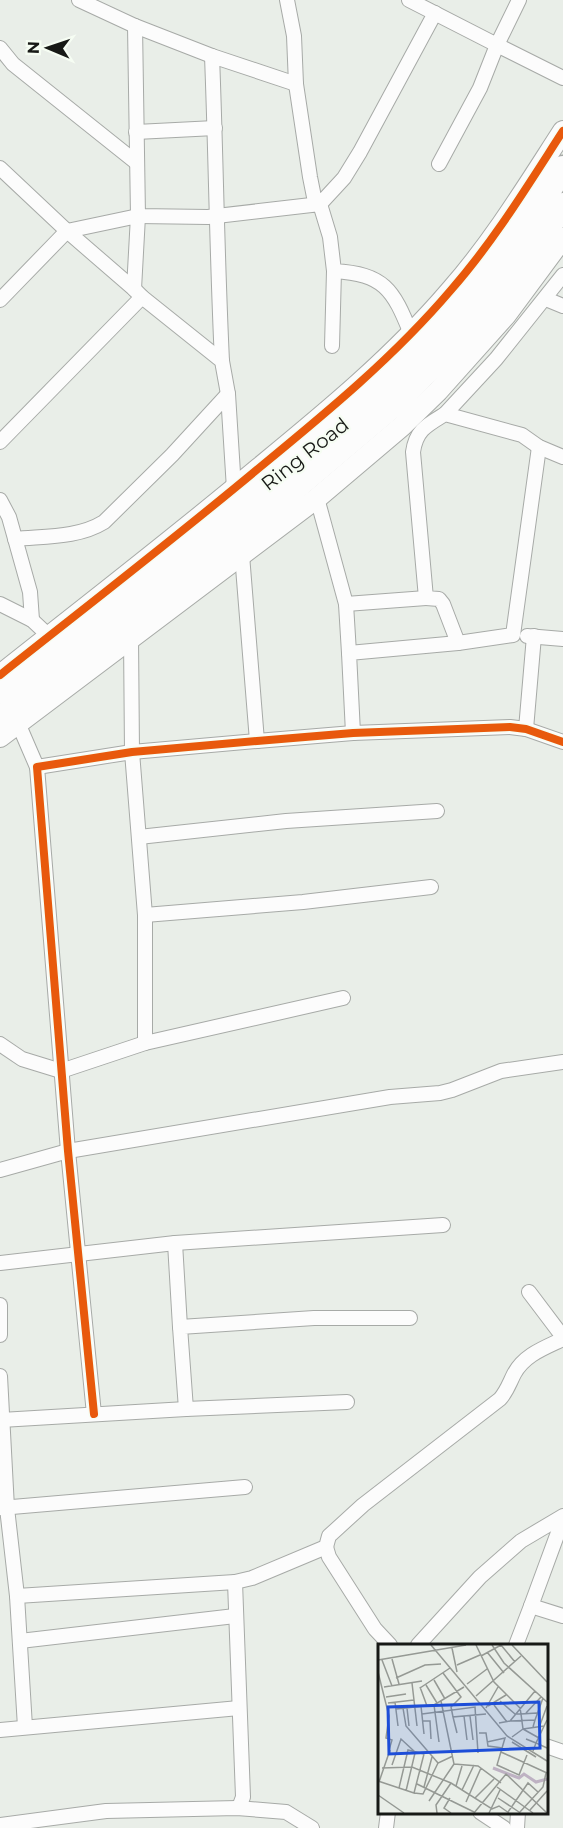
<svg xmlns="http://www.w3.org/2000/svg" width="563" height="1828" viewBox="0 0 563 1828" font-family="Montserrat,sans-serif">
  <rect width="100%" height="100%" fill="#e9eee8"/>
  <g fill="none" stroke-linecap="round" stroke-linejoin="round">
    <defs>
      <g id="street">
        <path d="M 79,0 L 135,26 L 212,56"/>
        <path d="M 287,0 L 294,36 L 296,84 L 310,177 L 314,197 L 320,204 L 344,178 L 360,152 L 435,13"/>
        <path d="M 409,0 L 497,45 L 519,0"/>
        <path d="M 135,26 L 138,216 L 208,217 L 320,204 L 330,237 L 334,271 C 384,274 393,289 411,334"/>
        <path d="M 0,48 L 13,64 L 137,163"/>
        <path d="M 136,132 L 215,128"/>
        <path d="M 439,164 L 480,88 L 497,45 L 563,78"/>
        <path d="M 0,168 L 67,231 L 134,289 L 142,297 L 222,361 L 228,394 L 234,489"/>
        <path d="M 546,299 L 563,306"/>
        <path d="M 0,300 L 67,231 L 138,216 L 134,289"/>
        <path d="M 332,346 L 334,271"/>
        <path d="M 222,361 C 217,259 216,158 212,56 L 296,84"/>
        <path d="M 445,414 L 496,359 L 563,275"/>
        <path d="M 0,442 L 142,297"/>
        <path d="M 317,498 L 346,604 L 349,653"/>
        <path d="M 0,500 L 9,517 L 30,592 L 32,620"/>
        <path d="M 15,539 C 45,536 78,538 104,522 L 172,455 L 228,394"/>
        <path d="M 242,555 L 257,741"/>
        <path d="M 0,604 L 32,620 L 49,636"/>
        <path d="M 346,604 L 426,598"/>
        <path d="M 527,636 L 563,639"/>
        <path d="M 131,638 L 132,752 L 145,915 L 145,1043 L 343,998"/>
        <path d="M 458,643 L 443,604 L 439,599 L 426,598 L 413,452 C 416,430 427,425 445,414 L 522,435 L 539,447 L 563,457"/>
        <path d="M 18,723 L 37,767"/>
        <path d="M 526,729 L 534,636"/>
        <path d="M 353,733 L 349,653 L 458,643 L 513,635 L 539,447"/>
        <path d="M 139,837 L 286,821 L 437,811"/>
        <path d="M 145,915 L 303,902 L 431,887"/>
        <path d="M 0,1044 L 22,1059 L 61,1071 L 145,1043"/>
        <path d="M 0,1170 L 68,1151 L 390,1097 L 440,1093 L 452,1090 L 501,1071 L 563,1062"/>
        <path d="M 175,1243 L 180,1327"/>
        <path d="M 0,1263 L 175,1243 L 443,1225"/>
        <path d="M 529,1292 L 563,1337"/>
        <path d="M 0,1305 L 0,1335"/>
        <path d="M 0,1376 L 7,1508 L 17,1596 L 25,1727"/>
        <path d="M 186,1409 L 180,1327 L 314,1318 L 410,1318"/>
        <path d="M 94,1414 L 68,1151 L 37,767 L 132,752 L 257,741 L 353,733 L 510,727 L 526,729 L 563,742"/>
        <path d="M 1,1420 L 186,1409 L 347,1402"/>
        <path d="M 0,1508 L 245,1487"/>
        <path d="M 563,1519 L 531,1606 L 563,1616"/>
        <path d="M 326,1547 L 329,1557 L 375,1629 L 390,1645"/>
        <path d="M 17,1596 L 235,1582"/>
        <path d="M 20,1641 L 235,1616"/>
        <path d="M 418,1645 L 480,1577 L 521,1541 L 563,1516"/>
        <path d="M 516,1645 L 531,1606"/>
        <path d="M 0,1730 L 239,1708"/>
        <path d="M 546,1746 L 563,1752"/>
        <path d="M 237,1808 L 240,1805 L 243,1797 L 235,1582 L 252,1578 L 326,1547 L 329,1536 L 363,1505 L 500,1399 C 507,1391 509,1384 514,1374 C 524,1355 544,1348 563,1339"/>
        <path d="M 480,1812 L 504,1828"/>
        <path d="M 0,1825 L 106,1811 L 237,1808 L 286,1812 L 312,1828"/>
        <path d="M 386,1828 L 388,1812"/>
        <path d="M 517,1828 L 518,1812"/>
      </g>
      <g id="secondary">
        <path d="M 0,675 C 87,606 174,539 259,468 C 326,413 394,357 451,290 C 494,241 528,185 563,131"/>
        <path d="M 0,737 L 317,498 L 402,426 L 438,391 L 506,315 L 563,238"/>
      </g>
      <g id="highway">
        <path d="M 0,692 L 356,414 L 442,331 L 525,228 L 563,168"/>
        <path d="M 0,719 L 281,500 L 398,401 L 460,337 L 539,242 L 563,205"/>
      </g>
    </defs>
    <!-- street casing -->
    <use href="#street" stroke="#a7aaa7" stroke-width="16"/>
    <!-- secondary casing -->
    <use href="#secondary" stroke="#a7aaa7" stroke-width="22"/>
    <!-- highway casing -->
    <use href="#highway" stroke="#a7aaa7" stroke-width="27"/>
    <!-- street -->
    <use href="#street" stroke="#fcfcfc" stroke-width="14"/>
    <!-- secondary -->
    <use href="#secondary" stroke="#fcfcfc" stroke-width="20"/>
    <!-- highway -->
    <use href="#highway" stroke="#fcfcfc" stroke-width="24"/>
    <defs>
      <g id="cycleway">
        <path d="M 0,675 C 87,606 174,539 259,468 C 326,413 394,357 451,290 C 494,241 528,185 563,131"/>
        <path d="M 94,1414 L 68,1151 L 37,767 L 132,752 L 257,741 L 353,733 L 510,727 L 526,729 L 563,742"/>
      </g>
    </defs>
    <!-- cycleway casing -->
    <use href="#cycleway" stroke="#f6fdf3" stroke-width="11"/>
    <!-- cycleway -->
    <use href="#cycleway" stroke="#e8590c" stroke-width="8"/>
  </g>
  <g text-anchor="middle" stroke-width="4.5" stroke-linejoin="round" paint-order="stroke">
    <!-- street labels -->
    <g font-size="20" fill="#171916" stroke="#f6fdf3">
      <text transform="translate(305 454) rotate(-38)" y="7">Ring Road</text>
    </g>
  </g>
  <!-- overview -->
  <g transform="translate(378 1644)">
    <rect width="170" height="170" fill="#e9eee8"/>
    <path fill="none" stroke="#beb2c3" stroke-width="3" d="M 115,124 L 141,134 L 146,130 L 158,138 L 169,135"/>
    <path fill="none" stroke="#959994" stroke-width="1.5" d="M 53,1 L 129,92 L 169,117M 98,1 L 116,38 L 142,64 L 143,70 L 137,70M 114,1 L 126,19 L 169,58M 134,1 L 169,38M 74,4 L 79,28M 109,8 L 126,29M 103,12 L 123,1 L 137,18M 14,15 L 21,40M 0,16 L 88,1M 4,16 L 14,42M 79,21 L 102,11M 0,28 L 11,72 L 8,94 L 14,96 L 11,106M 65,29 L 83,53 L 73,63 L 75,73M 18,34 L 47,21 L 63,20M 56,36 L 67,55M 34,39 L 39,82M 89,40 L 109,25M 48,41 L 59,59M 6,43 L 44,37M 42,43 L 49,62M 42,44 L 72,24M 98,52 L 143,12M 8,53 L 28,50M 122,57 L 137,70M 17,58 L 20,82M 10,59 L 36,56M 56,61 L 61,98M 116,61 L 129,78M 43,62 L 46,90M 110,62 L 128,51M 25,64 L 28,82 L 60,119M 29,64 L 31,82M 108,64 L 120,43M 18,65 L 56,61 L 86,43M 148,69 L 163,53M 44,70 L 97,63 L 100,109M 86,72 L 89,96M 92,72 L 95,96M 157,76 L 165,54M 169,76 L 158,99 L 169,104M 45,77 L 52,77 L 53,95M 132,77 L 157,76 L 155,83M 121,79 L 132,77 L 157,47M 162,81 L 169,62M 145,85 L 166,82M 145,85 L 161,94M 79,89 L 75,73 L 108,70M 101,89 L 108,89 L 110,102 L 125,104M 134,93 L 145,85 L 143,70 L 159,69M 148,95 L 158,99 L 155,107M 109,98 L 127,94 L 119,121 L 141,131 L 149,111M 134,98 L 158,113M 123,108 L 169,129M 76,120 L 100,122 L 123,139M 14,121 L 23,95 L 37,108M 4,124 L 34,123 L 73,139 L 114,165 L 121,162 L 131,169M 0,137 L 36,149 L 46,110M 1,138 L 12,106M 39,140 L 96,168M 78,142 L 84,122M 46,143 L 54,113M 119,143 L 155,169M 21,144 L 30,106 L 46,110M 84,146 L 96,121M 28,147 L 37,109M 36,149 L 45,150 L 60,119 L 75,112M 0,151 L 26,169M 72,154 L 66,164 L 73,169M 97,154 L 116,135M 120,154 L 141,168M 51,157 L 76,120 L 63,57M 88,158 L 103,124M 152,166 L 169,147M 130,168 L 150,139 L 160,148M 59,169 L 58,161 L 73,139M 96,169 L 128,130 L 169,169M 111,169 L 122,146M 141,169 L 165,143 L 168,129"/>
    <path fill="#1d4ed8" fill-opacity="0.15" stroke="#1d4ed8" stroke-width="3" d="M 161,58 L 162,104 L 11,110 L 10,63 Z"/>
    <rect width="170" height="170" fill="none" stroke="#171916" stroke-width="3"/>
  </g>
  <!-- north arrow -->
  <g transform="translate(48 48) rotate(272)" stroke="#f6fdf3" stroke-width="4.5" paint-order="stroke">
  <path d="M0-4.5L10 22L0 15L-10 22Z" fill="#171916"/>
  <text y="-9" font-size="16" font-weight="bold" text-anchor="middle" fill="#171916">N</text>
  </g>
</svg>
